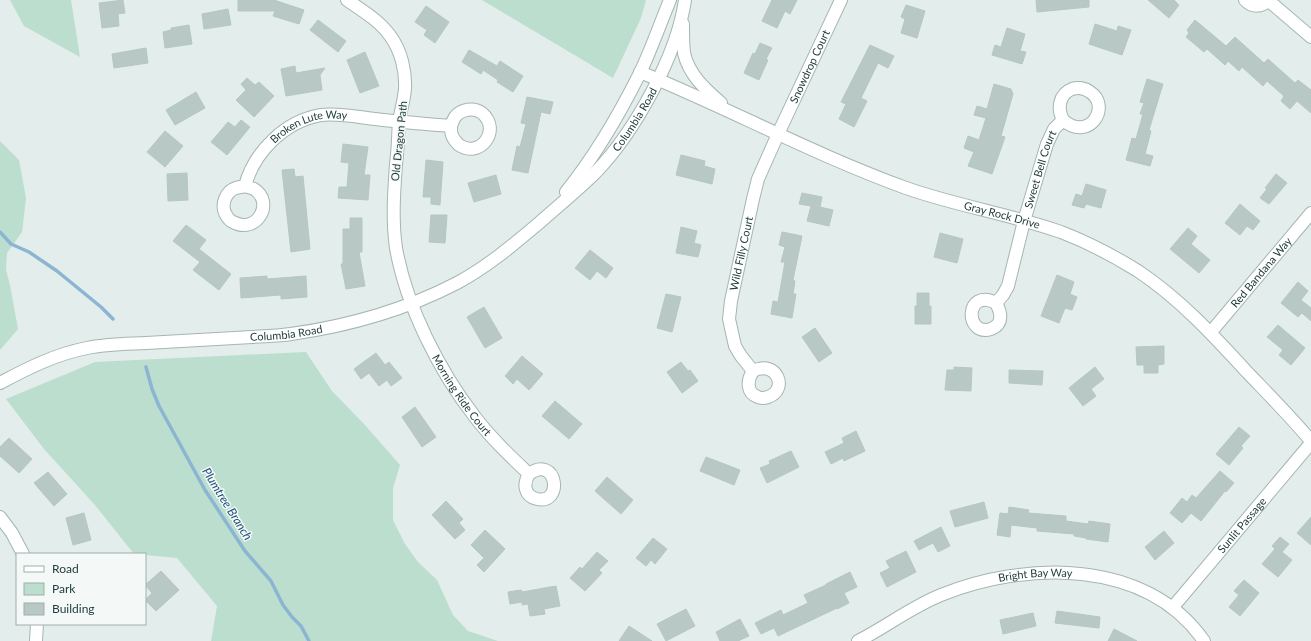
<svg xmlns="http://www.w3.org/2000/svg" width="1311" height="641" viewBox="0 0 1311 641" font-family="Lato,sans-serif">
  <rect width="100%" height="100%" fill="#e3edeb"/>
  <!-- green -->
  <g fill="#bcdece">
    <path d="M 10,0 L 71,0 L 80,57 L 24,26 Z"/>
    <path d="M 482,0 L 646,0 L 641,18 L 613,78 Z"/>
    <path d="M 0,141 L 19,160 L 26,198 L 22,232 L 7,253 L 6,270 L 10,285 L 18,329 L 0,350 Z"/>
    <path d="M 306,352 L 332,391 L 364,424 L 400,465 L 393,488 L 393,520 L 405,544 L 418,562 L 437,580 L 453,615 L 468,631 L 498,641 L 211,641 L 217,606 L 177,558 L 145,555 L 145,554 L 134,554 L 95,505 L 44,449 L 6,399 L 95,362 Z"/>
  </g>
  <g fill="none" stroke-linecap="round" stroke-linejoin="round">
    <!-- stream -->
    <g stroke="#8bb5d2" stroke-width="3.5">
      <path d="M 0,232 L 11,244 L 29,252 L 57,271 L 101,307 L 113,319"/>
      <path d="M 146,367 L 152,389 L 159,406 L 205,490 L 245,551 L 271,581 L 283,605 L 292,617 L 301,626 L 309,641"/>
    </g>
  </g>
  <!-- building -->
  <g fill="#b8c8c5" stroke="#b5c7c4">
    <path d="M 123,0 L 125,13 L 118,14 L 119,26 L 102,28 L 99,3 Z"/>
    <path d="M 238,0 L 274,0 L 304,10 L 299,24 L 273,16 L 275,11 L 238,11 Z"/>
    <path d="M 772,0 L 797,0 L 790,14 L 785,11 L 777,28 L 762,21 Z"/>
    <path d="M 1036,0 L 1089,0 L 1089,7 L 1037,12 Z"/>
    <path d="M 1148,0 L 1174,0 L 1179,5 L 1169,18 Z"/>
    <path d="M 906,5 L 925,11 L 917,38 L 901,33 L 905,19 L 901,17 Z"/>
    <path d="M 426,6 L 449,22 L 435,43 L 424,35 L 427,30 L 415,22 Z"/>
    <path d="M 228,9 L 231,25 L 204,29 L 202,14 Z"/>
    <path d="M 318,20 L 346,41 L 338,52 L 310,30 Z"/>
    <path d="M 1195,20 L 1226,46 L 1235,37 L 1264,63 L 1268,59 L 1295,83 L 1298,80 L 1311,90 L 1311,113 L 1297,101 L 1290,109 L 1281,101 L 1284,96 L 1267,81 L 1263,86 L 1242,67 L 1239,71 L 1228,61 L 1225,65 L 1207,49 L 1204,52 L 1186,37 L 1189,33 L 1187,30 Z"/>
    <path d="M 1095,24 L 1117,31 L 1118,26 L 1131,30 L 1122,55 L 1089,44 Z"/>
    <path d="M 189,25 L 192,44 L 165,48 L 163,32 L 171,30 L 171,28 Z"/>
    <path d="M 1007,28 L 1025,34 L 1020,51 L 1026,52 L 1022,64 L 992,55 L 995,45 L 1001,47 Z"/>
    <path d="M 760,43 L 772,48 L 766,59 L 768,60 L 759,80 L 744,73 L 753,53 L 755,54 Z"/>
    <path d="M 870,45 L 894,56 L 888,68 L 878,63 L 861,98 L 867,101 L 854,127 L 839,119 L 846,104 L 841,102 Z"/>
    <path d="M 146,48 L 148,63 L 114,68 L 112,54 Z"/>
    <path d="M 469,50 L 497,66 L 500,61 L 523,76 L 513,92 L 497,82 L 498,80 L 483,70 L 481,74 L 462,62 Z"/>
    <path d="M 365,52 L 379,86 L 360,93 L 347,60 Z"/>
    <path d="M 295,66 L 296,73 L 325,68 L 320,75 L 322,90 L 286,96 L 281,69 Z"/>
    <path d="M 247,78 L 255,85 L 259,82 L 274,96 L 254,117 L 236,100 L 246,90 L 241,84 Z"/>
    <path d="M 1147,79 L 1163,84 L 1149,130 L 1151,131 L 1145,154 L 1153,156 L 1150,166 L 1126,160 L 1132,138 L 1136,139 L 1143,114 L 1140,114 L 1144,103 L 1140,102 Z"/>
    <path d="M 994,84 L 1011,89 L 1013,94 L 1001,136 L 1005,137 L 992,174 L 968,166 L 974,152 L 964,148 L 968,136 L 979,140 L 986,118 L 974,115 L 977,106 L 987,109 Z"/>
    <path d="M 196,92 L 205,108 L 175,125 L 166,110 Z"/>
    <path d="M 527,97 L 553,102 L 550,114 L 541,112 L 528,173 L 512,170 L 517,146 L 520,147 L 526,124 L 521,123 Z"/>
    <path d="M 241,120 L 250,127 L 227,155 L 211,142 L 228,122 L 235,127 Z"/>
    <path d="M 165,131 L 183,146 L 165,167 L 147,152 Z"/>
    <path d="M 343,144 L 368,147 L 364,175 L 370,175 L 368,200 L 338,198 L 339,187 L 347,187 L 349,163 L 341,162 Z"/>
    <path d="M 681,155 L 705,161 L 704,166 L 715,169 L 712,184 L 676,175 Z"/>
    <path d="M 426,160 L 443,162 L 440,205 L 431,204 L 431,197 L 423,197 Z"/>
    <path d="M 294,169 L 295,177 L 303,176 L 310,249 L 291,252 L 282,170 Z"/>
    <path d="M 187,173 L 188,200 L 168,201 L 167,174 Z"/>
    <path d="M 1276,174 L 1287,183 L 1269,204 L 1260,198 L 1267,189 L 1265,188 Z"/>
    <path d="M 496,175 L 501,194 L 474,202 L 468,183 Z"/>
    <path d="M 1086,184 L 1106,190 L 1101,208 L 1086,204 L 1084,208 L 1072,205 L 1076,194 L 1082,196 Z"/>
    <path d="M 802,193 L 822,197 L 820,207 L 833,210 L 829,226 L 807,221 L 811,206 L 799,204 Z"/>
    <path d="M 1240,204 L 1260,221 L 1253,230 L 1247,226 L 1240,235 L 1225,223 Z"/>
    <path d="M 431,215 L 447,215 L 445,243 L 429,242 Z"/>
    <path d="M 350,218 L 362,218 L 362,252 L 359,252 L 365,286 L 346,289 L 341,264 L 343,264 L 343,229 L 350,229 Z"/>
    <path d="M 186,225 L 206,240 L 199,249 L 231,274 L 219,290 L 193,270 L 200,262 L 173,241 Z"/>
    <path d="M 681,227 L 697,231 L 694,243 L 701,245 L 698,257 L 676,253 Z"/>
    <path d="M 1188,228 L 1197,236 L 1191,244 L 1210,260 L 1199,273 L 1170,249 Z"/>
    <path d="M 782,232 L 802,236 L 793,280 L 795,281 L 793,294 L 796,294 L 792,318 L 771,314 L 773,301 L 778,302 L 785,262 L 781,262 L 785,247 L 779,245 Z"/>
    <path d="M 940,233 L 963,239 L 957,263 L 934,257 Z"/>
    <path d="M 590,250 L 613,268 L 606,278 L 597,271 L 590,280 L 575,268 Z"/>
    <path d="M 1057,275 L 1074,282 L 1070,294 L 1077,297 L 1072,310 L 1065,308 L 1059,323 L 1041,316 Z"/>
    <path d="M 267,276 L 267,279 L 306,276 L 307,297 L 281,299 L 281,295 L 241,298 L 240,278 Z"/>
    <path d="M 1298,282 L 1308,291 L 1301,300 L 1311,308 L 1311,321 L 1302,313 L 1298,317 L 1281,303 Z"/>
    <path d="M 917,293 L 929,293 L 929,306 L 931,306 L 931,324 L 915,324 L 915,306 L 917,306 Z"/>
    <path d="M 666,294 L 681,297 L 672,332 L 657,328 Z"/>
    <path d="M 484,307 L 502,338 L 485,348 L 467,317 Z"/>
    <path d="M 1278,325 L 1305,348 L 1291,365 L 1279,355 L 1283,350 L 1267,337 Z"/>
    <path d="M 815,328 L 832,353 L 819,362 L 802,337 Z"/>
    <path d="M 1164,346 L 1164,364 L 1158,365 L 1158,373 L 1144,373 L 1144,365 L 1137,365 L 1136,347 Z"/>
    <path d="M 376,353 L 385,365 L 389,362 L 402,378 L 391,386 L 387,380 L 379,386 L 369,373 L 361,379 L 354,369 Z"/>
    <path d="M 522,356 L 543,374 L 529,390 L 517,379 L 513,384 L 505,376 Z"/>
    <path d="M 681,362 L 688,371 L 690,370 L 698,381 L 682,393 L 667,372 Z"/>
    <path d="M 954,367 L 972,368 L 971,391 L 945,390 L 947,370 L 954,370 Z"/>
    <path d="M 1095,367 L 1104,379 L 1091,389 L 1096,396 L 1083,406 L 1069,388 Z"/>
    <path d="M 1009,370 L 1043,371 L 1042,385 L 1009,383 Z"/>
    <path d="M 555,401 L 582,424 L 569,439 L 542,416 Z"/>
    <path d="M 415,407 L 436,437 L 422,447 L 402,417 Z"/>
    <path d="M 1239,427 L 1250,436 L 1241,446 L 1243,448 L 1229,465 L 1216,454 Z"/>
    <path d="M 856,431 L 865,451 L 844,461 L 843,458 L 831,464 L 825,452 L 844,443 L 842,438 Z"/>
    <path d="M 9,438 L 32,459 L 19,473 L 0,456 L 0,447 Z"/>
    <path d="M 791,451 L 799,467 L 767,483 L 760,468 L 770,464 L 769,461 Z"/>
    <path d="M 706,457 L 740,470 L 734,485 L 700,471 Z"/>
    <path d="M 1220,471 L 1234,483 L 1226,492 L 1225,491 L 1201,521 L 1191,513 L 1182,523 L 1170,513 L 1182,498 L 1187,502 L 1192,495 L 1196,498 Z"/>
    <path d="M 48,472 L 67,494 L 54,506 L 34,483 Z"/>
    <path d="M 607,477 L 633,500 L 621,514 L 595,491 Z"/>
    <path d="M 446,501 L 463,519 L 459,523 L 465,530 L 455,539 L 432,515 Z"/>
    <path d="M 984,502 L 988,518 L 955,527 L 950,511 Z"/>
    <path d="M 1009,507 L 1029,510 L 1028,513 L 1066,516 L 1066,521 L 1088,524 L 1089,521 L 1110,524 L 1108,542 L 1086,539 L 1086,538 L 1074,536 L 1074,534 L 1037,531 L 1037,528 L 1011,525 L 1010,537 L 997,535 L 1000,513 L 1008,514 Z"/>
    <path d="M 84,513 L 91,540 L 73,545 L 66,518 Z"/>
    <path d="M 1311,517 L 1311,545 L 1297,533 Z"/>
    <path d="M 941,527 L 950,546 L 938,552 L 933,543 L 919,550 L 914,541 Z"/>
    <path d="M 485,530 L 505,549 L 484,572 L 477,565 L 484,558 L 471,545 Z"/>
    <path d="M 1164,531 L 1174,543 L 1155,560 L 1145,547 Z"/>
    <path d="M 1280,537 L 1289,544 L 1282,552 L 1292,560 L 1278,577 L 1262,564 L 1275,549 L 1272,546 Z"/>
    <path d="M 653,538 L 667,549 L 655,564 L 651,560 L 646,566 L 636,558 Z"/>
    <path d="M 906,551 L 916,572 L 887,587 L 880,573 L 890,568 L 886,561 Z"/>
    <path d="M 597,552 L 608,561 L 599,570 L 602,573 L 585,591 L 570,578 L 580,567 L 582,569 Z"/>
    <path d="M 161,571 L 179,590 L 156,611 L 145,600 L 152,593 L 145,585 Z"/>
    <path d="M 850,572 L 857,587 L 844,593 L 849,603 L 837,609 L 837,608 L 778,636 L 774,628 L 761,634 L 755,623 L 781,610 L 783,615 L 808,603 L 804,595 L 826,585 L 826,584 Z"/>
    <path d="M 1244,580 L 1259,593 L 1240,616 L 1229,607 L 1239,595 L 1234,591 Z"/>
    <path d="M 556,586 L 560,606 L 544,609 L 545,614 L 530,616 L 528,604 L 522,605 L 522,602 L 510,604 L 508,592 L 521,590 L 522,592 Z"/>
    <path d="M 686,609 L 695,626 L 666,641 L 657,624 Z"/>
    <path d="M 1057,611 L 1100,617 L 1099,628 L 1055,623 Z"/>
    <path d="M 1033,613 L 1036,626 L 1003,634 L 1000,620 Z"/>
    <path d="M 740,619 L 749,636 L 738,641 L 720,641 L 716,632 Z"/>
    <path d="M 629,626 L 652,641 L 619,641 Z"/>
    <path d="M 1114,629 L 1118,631 L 1137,641 L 1108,641 Z"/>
  </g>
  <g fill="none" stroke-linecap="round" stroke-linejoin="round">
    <defs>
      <g id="minor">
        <path id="s1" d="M 347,0 C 363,11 380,21 391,37 C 401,51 406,71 405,89 C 404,100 401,110 399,121 C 398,135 398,150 396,164 C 394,192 392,220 396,248 C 406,305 439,371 475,417 C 491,438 510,456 529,474 C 557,454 564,505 537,499 C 524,496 523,484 529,474"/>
        <path d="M 1245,0 C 1252,8 1262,7 1269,0"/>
        <path d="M 1269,1 L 1311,37"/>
        <path d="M 683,24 C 683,34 683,44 684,53 C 689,75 705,89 721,103"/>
        <path id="s2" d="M 640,72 C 730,109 815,155 906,188 C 957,206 1010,214 1061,232 C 1087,242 1114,256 1138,271 C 1180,299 1213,335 1247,372 C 1269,395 1291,417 1311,441"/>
        <path id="s3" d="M 245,186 C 248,187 252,188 254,189 C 275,202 257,235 233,222 C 230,221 227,217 225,213 C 221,204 226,191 236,188 C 239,187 242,187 245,186 C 254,152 285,121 321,115 C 338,113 358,117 375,119 C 400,122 426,124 451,126 C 451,129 451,133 452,135 C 453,139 456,142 459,145 C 480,159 502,130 482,113 C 474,107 461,109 455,117 C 453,120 452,123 451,126"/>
        <path d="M 566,192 C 595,156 619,115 640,73 C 651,50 660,24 670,0"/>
        <path id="s4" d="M 996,303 C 1001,312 1004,324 991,329 C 964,337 965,287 996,303 L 1003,295 L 1008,286 L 1024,221 L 1047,144 L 1054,129 L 1063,120 C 1057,109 1059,94 1072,89 C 1078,87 1085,88 1090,92 C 1112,106 1089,143 1063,120"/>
        <path id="s5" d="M 1211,332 L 1311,213"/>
        <path id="s6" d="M 753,371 C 777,359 789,390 768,397 C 765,398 762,399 758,397 C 746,393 747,380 753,371 L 741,356 L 735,346 L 729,319 L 731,301 L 753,199 L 758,179 L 778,134 L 841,0"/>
        <path id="s7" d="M 0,383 C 28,368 56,354 87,348 C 106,344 126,344 146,343 C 181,341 217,339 252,337 C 265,336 278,336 291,334 C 348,326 405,310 457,283 C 487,267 513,245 539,223 C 558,206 578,190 596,172 C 635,131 677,56 685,0"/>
        <path d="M 0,517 L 12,533 L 23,554"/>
        <path id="s8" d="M 1173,607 L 1311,443"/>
        <path d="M 36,641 L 37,624"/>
        <path id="s9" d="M 858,641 C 886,627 911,607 941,595 C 1025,561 1146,558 1204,641"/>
      </g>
    </defs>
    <!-- minor casing -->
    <use href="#minor" stroke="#a5b5b4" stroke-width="14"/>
    <!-- minor -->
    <use href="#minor" stroke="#fff" stroke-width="12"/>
  </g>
  <g text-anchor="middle" stroke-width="3" stroke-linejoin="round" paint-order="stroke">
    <!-- street labels -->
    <g font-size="11" fill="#223e3e" stroke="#f4f9f8">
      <text dy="4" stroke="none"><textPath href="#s6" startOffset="420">Snowdrop Court</textPath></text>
      <text dy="4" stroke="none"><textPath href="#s7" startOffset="717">Columbia Road</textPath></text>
      <text dy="4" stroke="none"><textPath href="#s3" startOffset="217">Broken Lute Way</textPath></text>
      <text transform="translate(399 141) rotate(-84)" y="4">Old Dragon Path</text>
      <text dy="4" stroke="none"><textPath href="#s4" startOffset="235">Sweet Bell Court</textPath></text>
      <text dy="4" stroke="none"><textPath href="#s2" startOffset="390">Gray Rock Drive</textPath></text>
      <text dy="4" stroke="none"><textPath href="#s6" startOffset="220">Wild Filly Court</textPath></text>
      <text dy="4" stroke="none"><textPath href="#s5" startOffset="78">Red Bandana Way</textPath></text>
      <text dy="4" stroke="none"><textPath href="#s7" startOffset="294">Columbia Road</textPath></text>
      <text dy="4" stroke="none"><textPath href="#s1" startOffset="435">Morning Ride Court</textPath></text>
      <text dy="4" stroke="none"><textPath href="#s8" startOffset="107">Sunlit Passage</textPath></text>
      <text dy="4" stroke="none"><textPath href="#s9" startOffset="192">Bright Bay Way</textPath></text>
    </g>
    <!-- water labels -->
    <g font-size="12" font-style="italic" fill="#1c527b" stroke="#f4f9f8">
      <text transform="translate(227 504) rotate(58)" y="4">Plumtree Branch</text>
    </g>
  </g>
  <!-- legend -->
  <rect x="16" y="553" width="130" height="72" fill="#f4f9f8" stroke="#a0aeae"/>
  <rect x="24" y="566" width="20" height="6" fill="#ffffff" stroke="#a0aeae"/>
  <text x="52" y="573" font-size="12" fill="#223e3e">Road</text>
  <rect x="24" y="583" width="20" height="12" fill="#bcdece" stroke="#a0aeae"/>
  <text x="52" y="593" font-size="12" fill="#223e3e">Park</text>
  <rect x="24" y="603" width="20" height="12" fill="#b8c8c5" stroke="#a0aeae"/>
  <text x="52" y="613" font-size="12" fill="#223e3e">Building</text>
</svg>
